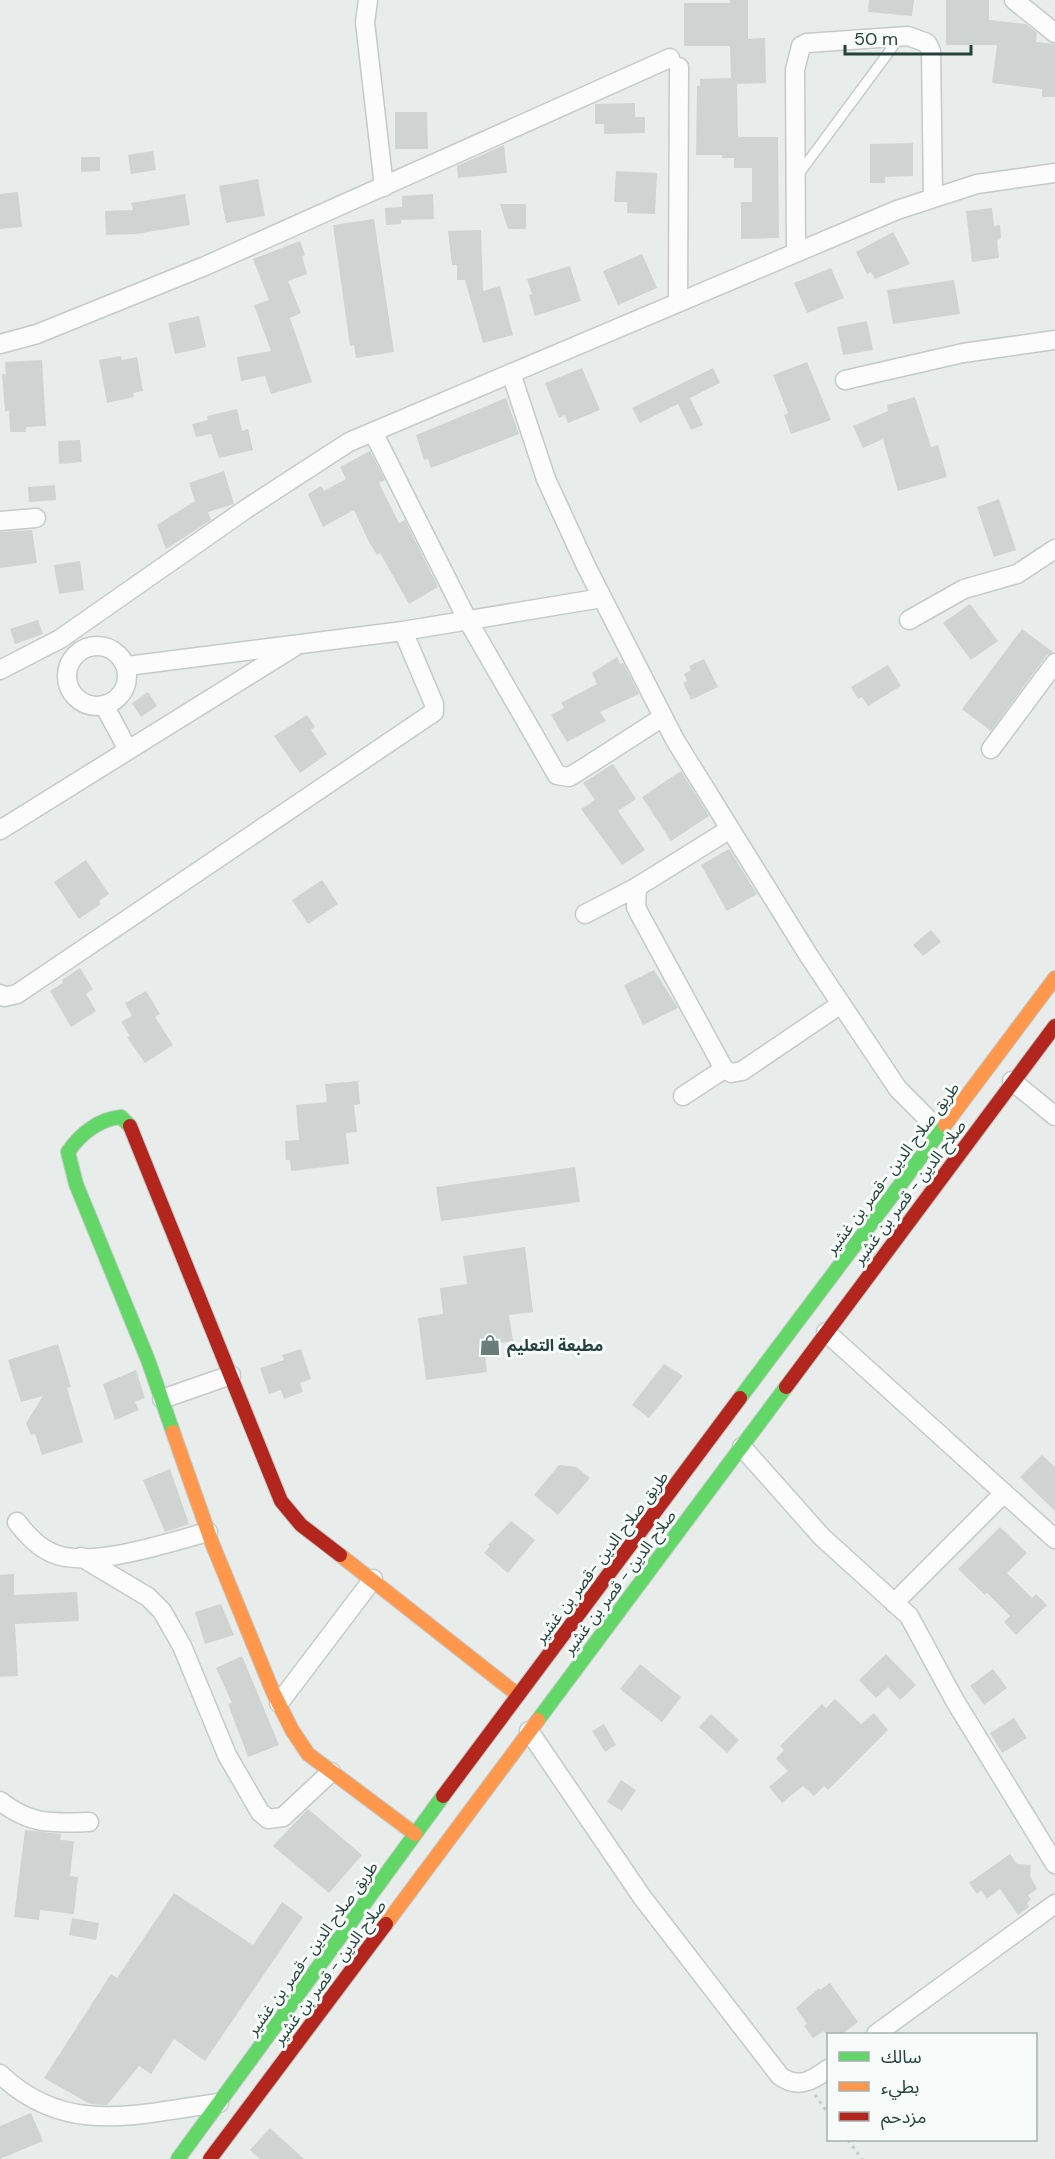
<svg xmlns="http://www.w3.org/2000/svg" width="1055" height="2159" viewBox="0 0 1055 2159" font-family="'DM Sans','Noto Sans Arabic',sans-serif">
  <rect width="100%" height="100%" fill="#e8edeb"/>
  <!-- building -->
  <g fill="#cfd4d2">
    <path d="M 730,0 L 748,0 L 748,39 L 765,38 L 766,83 L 737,84 L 738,137 L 778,137 L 779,238 L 741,239 L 741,202 L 752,202 L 752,168 L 734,168 L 734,158 L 722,158 L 722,155 L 696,155 L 697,86 L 700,86 L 700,79 L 731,78 L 730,46 L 684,46 L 684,3 L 730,3 Z"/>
    <path d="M 869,0 L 914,0 L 912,16 L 868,12 Z"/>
    <path d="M 946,0 L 989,0 L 989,20 L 1026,24 L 1037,33 L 1036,42 L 1055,44 L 1055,97 L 1042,97 L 1042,89 L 992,83 L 997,45 L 946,45 Z"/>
    <path d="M 635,103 L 635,117 L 645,117 L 645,133 L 604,134 L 604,124 L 595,124 L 595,104 Z"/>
    <path d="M 395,112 L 427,112 L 428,149 L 395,149 Z"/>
    <path d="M 913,143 L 913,176 L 885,177 L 885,183 L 870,183 L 870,144 Z"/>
    <path d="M 504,145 L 507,173 L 458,178 L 457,166 Z"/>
    <path d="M 153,151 L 156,170 L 131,174 L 128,155 Z"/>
    <path d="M 81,157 L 100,157 L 100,171 L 81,172 Z"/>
    <path d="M 616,171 L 657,173 L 655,214 L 627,213 L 627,202 L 614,202 Z"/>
    <path d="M 258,179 L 265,216 L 226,223 L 219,186 Z"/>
    <path d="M 18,192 L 22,227 L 0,229 L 0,194 Z"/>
    <path d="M 185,194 L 190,225 L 136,234 L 106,235 L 105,211 L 133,210 L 131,203 Z"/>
    <path d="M 433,194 L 434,219 L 401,220 L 401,224 L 386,225 L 385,208 L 402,207 L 402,196 Z"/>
    <path d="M 500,204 L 526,204 L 526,229 L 508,229 Z"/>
    <path d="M 992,208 L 994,226 L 1000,225 L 1001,238 L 997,241 L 999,258 L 972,262 L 966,211 Z"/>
    <path d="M 374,219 L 394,352 L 356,358 L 354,345 L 350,346 L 333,225 Z"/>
    <path d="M 481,230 L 483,291 L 500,286 L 513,335 L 483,343 L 465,280 L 457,280 L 457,265 L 452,265 L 448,231 Z"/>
    <path d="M 893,232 L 910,264 L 875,279 L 871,272 L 867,274 L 856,252 Z"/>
    <path d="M 300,241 L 305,255 L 302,256 L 307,274 L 288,281 L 301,313 L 290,318 L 312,382 L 271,394 L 265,376 L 241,381 L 237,357 L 271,351 L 254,305 L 269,300 L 253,259 Z"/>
    <path d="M 642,254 L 657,288 L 618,305 L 603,271 Z"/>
    <path d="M 570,266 L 581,301 L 535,316 L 529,295 L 532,294 L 527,279 Z"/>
    <path d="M 831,268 L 844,298 L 807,313 L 794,283 Z"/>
    <path d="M 954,280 L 960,314 L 893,324 L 887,290 Z"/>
    <path d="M 199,316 L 206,347 L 175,354 L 168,323 Z"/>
    <path d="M 867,321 L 873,350 L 843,355 L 837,327 Z"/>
    <path d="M 121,356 L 122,360 L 137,357 L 143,391 L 133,393 L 134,397 L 107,403 L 99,360 Z"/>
    <path d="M 42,360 L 46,426 L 26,427 L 26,432 L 10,432 L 9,411 L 5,411 L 2,374 L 6,374 L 5,362 Z"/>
    <path d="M 807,362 L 831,420 L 791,434 L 784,415 L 788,413 L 773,375 Z"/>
    <path d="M 582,368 L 600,410 L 568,423 L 565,415 L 559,418 L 545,383 Z"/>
    <path d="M 713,368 L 720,383 L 690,398 L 703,425 L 691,430 L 678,404 L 640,423 L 632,408 Z"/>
    <path d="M 915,397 L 931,447 L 938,445 L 947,477 L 898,491 L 883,439 L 863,448 L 853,426 L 888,411 L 887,405 Z"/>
    <path d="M 506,398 L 519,434 L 431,468 L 428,459 L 424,460 L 416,435 Z"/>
    <path d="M 237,409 L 242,431 L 248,429 L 253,450 L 219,458 L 211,434 L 196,437 L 192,424 L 208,420 L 207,416 Z"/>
    <path d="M 80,440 L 82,462 L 59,464 L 58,441 Z"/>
    <path d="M 370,451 L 385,480 L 379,483 L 399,523 L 405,520 L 438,587 L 409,604 L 380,553 L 377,555 L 369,542 L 354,510 L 323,527 L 308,494 L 321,486 L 324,491 L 346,479 L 340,467 Z"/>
    <path d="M 224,471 L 234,504 L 208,512 L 211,520 L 166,549 L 157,525 L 195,501 L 189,483 Z"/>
    <path d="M 55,485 L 56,500 L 29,502 L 28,487 Z"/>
    <path d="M 999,499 L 1016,550 L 994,557 L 977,507 Z"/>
    <path d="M 32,530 L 37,563 L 0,568 L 0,532 Z"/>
    <path d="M 80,561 L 84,590 L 59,594 L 54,565 Z"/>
    <path d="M 970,604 L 998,641 L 971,660 L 943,623 Z"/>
    <path d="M 38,620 L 43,634 L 15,644 L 10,629 Z"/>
    <path d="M 1022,629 L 1053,652 L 1046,656 L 991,731 L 962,709 Z"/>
    <path d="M 617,657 L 620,664 L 623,663 L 639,694 L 600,712 L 606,721 L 567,742 L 551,715 L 564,708 L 561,703 L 597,684 L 592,673 Z"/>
    <path d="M 704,659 L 718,687 L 691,700 L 683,683 L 687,681 L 684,674 L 691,670 L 689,666 Z"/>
    <path d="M 888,665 L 901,686 L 868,706 L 862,697 L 858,699 L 851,687 Z"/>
    <path d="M 148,692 L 157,706 L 141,717 L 132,703 Z"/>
    <path d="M 307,715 L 315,727 L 311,730 L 327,754 L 300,773 L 274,736 Z"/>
    <path d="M 613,764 L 636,799 L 618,811 L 645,850 L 622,865 L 581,809 L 595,800 L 583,783 Z"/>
    <path d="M 681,771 L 709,816 L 671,841 L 642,797 Z"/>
    <path d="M 729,849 L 757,894 L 727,911 L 701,865 Z"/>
    <path d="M 86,860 L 109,894 L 99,901 L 101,904 L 79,919 L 54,882 Z"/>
    <path d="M 322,880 L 338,904 L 308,924 L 292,900 Z"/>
    <path d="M 931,930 L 941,942 L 923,956 L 913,945 Z"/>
    <path d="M 80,968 L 93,989 L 86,994 L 96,1011 L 71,1027 L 50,991 L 63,983 L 62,980 Z"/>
    <path d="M 654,970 L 678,1008 L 643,1025 L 624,985 Z"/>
    <path d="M 146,991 L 160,1014 L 155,1017 L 173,1045 L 145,1063 L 127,1037 L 130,1036 L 121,1022 L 132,1016 L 125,1003 Z"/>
    <path d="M 358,1081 L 360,1104 L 354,1105 L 357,1132 L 346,1133 L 349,1164 L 291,1171 L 290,1160 L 286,1160 L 285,1141 L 299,1140 L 296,1105 L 327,1102 L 325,1084 Z"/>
    <path d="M 575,1167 L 580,1202 L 441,1221 L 436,1187 Z"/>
    <path d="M 525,1247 L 533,1312 L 509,1315 L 513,1341 L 484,1345 L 487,1372 L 426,1380 L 418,1318 L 443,1314 L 440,1288 L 467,1284 L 463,1256 Z"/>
    <path d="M 58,1344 L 71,1387 L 67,1388 L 83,1442 L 42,1455 L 35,1434 L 31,1435 L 26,1423 L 43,1396 L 21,1402 L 8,1360 Z"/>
    <path d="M 301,1349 L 311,1379 L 300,1383 L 303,1392 L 284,1399 L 281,1390 L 269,1394 L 260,1368 L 284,1360 L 282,1355 Z"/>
    <path d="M 664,1364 L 683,1376 L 649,1418 L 632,1405 Z"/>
    <path d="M 136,1370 L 145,1398 L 135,1402 L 139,1410 L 115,1420 L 103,1384 Z"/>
    <path d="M 1042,1455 L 1055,1467 L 1055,1511 L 1020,1477 Z"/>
    <path d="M 559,1465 L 576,1467 L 590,1478 L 558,1515 L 534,1495 Z"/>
    <path d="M 170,1469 L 189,1524 L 165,1532 L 143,1480 Z"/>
    <path d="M 511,1521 L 535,1540 L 508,1573 L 484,1553 L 490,1546 L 488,1545 Z"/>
    <path d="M 1000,1527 L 1027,1553 L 1007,1573 L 1032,1598 L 1036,1594 L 1047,1605 L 1016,1635 L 1004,1622 L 1010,1616 L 987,1593 L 985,1595 L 958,1569 Z"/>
    <path d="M 14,1574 L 14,1595 L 77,1592 L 79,1621 L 15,1624 L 18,1676 L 0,1677 L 0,1575 Z"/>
    <path d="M 221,1604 L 234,1635 L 205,1644 L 195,1612 Z"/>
    <path d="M 886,1654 L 916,1685 L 900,1700 L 888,1687 L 876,1698 L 859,1680 Z"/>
    <path d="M 242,1656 L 279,1745 L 248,1757 L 228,1704 L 232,1703 L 216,1668 Z"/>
    <path d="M 640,1664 L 681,1697 L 662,1722 L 620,1689 Z"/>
    <path d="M 993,1669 L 1007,1688 L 984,1705 L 970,1686 Z"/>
    <path d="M 835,1699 L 861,1724 L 874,1713 L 888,1730 L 828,1790 L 824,1786 L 814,1796 L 803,1786 L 782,1803 L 769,1787 L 788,1771 L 776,1759 L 784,1750 L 780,1746 L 822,1704 L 826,1708 Z"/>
    <path d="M 711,1714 L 739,1740 L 727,1753 L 699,1727 Z"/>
    <path d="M 1014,1718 L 1027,1738 L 1002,1753 L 990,1733 Z"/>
    <path d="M 604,1724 L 616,1745 L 605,1752 L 592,1731 Z"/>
    <path d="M 621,1780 L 636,1790 L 622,1811 L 607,1802 Z"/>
    <path d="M 308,1809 L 362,1855 L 329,1893 L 273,1846 Z"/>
    <path d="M 25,1830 L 61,1834 L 60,1840 L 74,1841 L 70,1876 L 78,1877 L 74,1914 L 40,1910 L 39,1920 L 14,1917 Z"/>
    <path d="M 1010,1854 L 1017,1864 L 1031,1865 L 1030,1876 L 1037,1889 L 1028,1895 L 1031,1900 L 1027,1903 L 1029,1907 L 1018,1915 L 1000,1889 L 987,1899 L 981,1890 L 977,1894 L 969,1883 Z"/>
    <path d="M 174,1893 L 253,1945 L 282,1902 L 303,1917 L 205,2061 L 174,2039 L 151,2074 L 139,2066 L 107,2105 L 90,2104 L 44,2078 L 111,1974 L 117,1978 Z"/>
    <path d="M 72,1918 L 99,1923 L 96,1940 L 69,1935 Z"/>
    <path d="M 830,1983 L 858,2022 L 842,2034 L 828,2034 L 828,2037 L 824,2031 L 813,2038 L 804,2026 L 807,2024 L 796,2008 L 819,1988 L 820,1990 Z"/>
    <path d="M 31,2113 L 43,2141 L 0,2159 L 0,2126 Z"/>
    <path d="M 270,2128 L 304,2159 L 260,2159 L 250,2150 Z"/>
  </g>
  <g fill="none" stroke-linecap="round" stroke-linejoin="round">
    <defs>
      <path id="lane" d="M 798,175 L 900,37"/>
      <g id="street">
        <path d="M 368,0 L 365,22 L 384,187"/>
        <path d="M 1014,0 L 1055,33"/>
        <path d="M 796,252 L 795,70 L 801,46 L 807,43 L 908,36 L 927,43 L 931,51 L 933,197"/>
        <path d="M 678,302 L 679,67"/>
        <path d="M 0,344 L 37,334 L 205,266 L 670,58"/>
        <path d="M 511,373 L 546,479 L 586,566 L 675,740 L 809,956 L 898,1089 L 940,1131"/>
        <path d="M 845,380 L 963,353 L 1055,340"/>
        <path d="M 373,432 L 467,619 L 557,775 L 569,777 L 579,771 L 663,717"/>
        <path d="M 0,521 L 36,518"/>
        <path d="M 909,620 L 964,589 L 1017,574 L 1055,549"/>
        <circle cx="97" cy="676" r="30"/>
        <path d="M 127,666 L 403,631 L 602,598"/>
        <path d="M 0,670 L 60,639 L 246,509 L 349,442 L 897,210 L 977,184 L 1055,173"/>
        <path d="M 104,705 L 127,748"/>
        <path d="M 991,749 L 1055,663"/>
        <path d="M 730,829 L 637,887 L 636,907 L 640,915 L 724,1069 L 731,1073 L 742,1071 L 841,1004"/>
        <path d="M 0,830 L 294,647"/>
        <path d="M 585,914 L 637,887"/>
        <path d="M 0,994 L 4,997 L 17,994 L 434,712 L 434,704 L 403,631"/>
        <path d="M 1012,1081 L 1055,1116"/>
        <path d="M 683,1096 L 724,1069"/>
        <path d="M 826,1332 L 1055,1539"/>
        <path d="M 162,1399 L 231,1375"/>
        <path d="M 742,1447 L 822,1537 L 909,1616 L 955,1701 L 1055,1864"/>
        <path d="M 17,1522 C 26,1534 38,1547 52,1553 C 89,1570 169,1542 208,1532"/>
        <path d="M 81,1557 L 148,1597 L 162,1611 L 182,1646 L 227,1755 L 260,1812 L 268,1819 L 283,1817 L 331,1772"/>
        <path d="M 894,1603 L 1004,1493"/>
        <path d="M 279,1703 L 373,1579"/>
        <path d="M 529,1731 L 642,1897 L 780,2076 C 798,2089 812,2081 828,2069"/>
        <path d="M 0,1801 C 31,1825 51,1823 89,1822"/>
        <path d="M 876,2034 L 1055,1904"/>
        <path d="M 0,2074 C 67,2138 139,2113 219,2103"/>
      </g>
      <g id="fast">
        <path d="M 130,1126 L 121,1117 C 99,1119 80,1134 68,1152 L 76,1184 L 148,1360 L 173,1432"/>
        <path d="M 740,1398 L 945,1125"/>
        <path d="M 538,1720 L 786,1387"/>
        <path d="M 178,2159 L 443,1796"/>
      </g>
      <g id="slow">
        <path d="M 945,1125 L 1055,978"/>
        <path d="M 173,1432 L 212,1543 L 273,1692 L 292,1730 L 308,1754 L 415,1834"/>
        <path d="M 340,1555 L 518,1695"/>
        <path d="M 386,1924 L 538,1720"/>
      </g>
      <g id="jam">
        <path d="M 130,1126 L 281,1501 L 301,1525 L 340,1555"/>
        <path d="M 786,1387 L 1055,1026"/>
        <path d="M 443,1796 L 740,1398"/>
        <path d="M 210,2159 L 386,1924"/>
      </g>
    </defs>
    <!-- lane casing -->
    <use href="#lane" stroke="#c5cac8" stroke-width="12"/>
    <!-- street casing -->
    <use href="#street" stroke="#c5cac8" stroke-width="21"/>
    <!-- fast casing -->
    <use href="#fast" stroke="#c3cbc8" stroke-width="16"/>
    <!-- slow casing -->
    <use href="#slow" stroke="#c3cbc8" stroke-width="16"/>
    <!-- jam casing -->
    <use href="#jam" stroke="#c3cbc8" stroke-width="16"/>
    <!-- path -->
    <g stroke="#c3ccca" stroke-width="3" stroke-dasharray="3 4.5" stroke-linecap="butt">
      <path d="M 815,2095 L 828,2113"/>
      <path d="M 848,2140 L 862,2159"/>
    </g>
    <!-- lane -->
    <use href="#lane" stroke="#fcfcfc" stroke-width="9"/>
    <!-- street -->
    <use href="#street" stroke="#fcfcfc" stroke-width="18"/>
    <!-- fast -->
    <use href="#fast" stroke="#63d668" stroke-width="14"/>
    <!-- slow -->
    <use href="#slow" stroke="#ff974d" stroke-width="14"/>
    <!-- jam -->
    <use href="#jam" stroke="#b3261e" stroke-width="14"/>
  </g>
  <!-- icons -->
  <defs>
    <symbol id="shop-bare" viewBox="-9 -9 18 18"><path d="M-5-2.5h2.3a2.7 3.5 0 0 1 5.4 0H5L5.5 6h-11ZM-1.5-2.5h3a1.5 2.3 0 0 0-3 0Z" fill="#697e78" stroke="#f7fbf9" stroke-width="2.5" paint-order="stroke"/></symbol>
  </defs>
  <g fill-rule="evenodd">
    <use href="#shop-bare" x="475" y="1330" width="30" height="30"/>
  </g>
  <g text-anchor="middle" stroke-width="6" stroke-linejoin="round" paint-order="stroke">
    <!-- street labels -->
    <g font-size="16" fill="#24423a" stroke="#f7fbf9">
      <text transform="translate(892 1168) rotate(-53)" y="6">طريق صلاح الدين -قصر بن غشير</text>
      <text transform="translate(909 1192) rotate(-53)" y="6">صلاح الدين - قصر بن غشير</text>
      <text transform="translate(601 1557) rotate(-53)" y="6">طريق صلاح الدين -قصر بن غشير</text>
      <text transform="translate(619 1582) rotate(-53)" y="6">صلاح الدين - قصر بن غشير</text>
      <text transform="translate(312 1948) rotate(-54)" y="6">طريق صلاح الدين -قصر بن غشير</text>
      <text transform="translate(329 1972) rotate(-53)" y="6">صلاح الدين - قصر بن غشير</text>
    </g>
    <!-- poi labels -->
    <g font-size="16" font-weight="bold" fill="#24423a" stroke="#f7fbf9" text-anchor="start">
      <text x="507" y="1351">مطبعة التعليم</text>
    </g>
  </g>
  <!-- legend -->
  <rect x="827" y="2033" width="210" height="108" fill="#f7fbf9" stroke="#a3b1ad" stroke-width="1.5"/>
  <rect x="839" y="2052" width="30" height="9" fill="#63d668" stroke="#a3b1ad" stroke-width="1.5"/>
  <text x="881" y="2063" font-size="18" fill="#24423a">سالك</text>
  <rect x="839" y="2082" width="30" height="9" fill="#ff974d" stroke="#a3b1ad" stroke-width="1.5"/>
  <text x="881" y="2093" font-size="18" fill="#24423a">بطيء</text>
  <rect x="839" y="2112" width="30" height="9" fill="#b3261e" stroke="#a3b1ad" stroke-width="1.5"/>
  <text x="881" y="2123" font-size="18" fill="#24423a">مزدحم</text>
  <!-- scale -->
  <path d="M845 45v9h126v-9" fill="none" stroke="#24423a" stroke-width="3"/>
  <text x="854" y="45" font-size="18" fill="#24423a" stroke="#f7fbf9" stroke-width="4.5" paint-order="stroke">50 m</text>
</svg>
